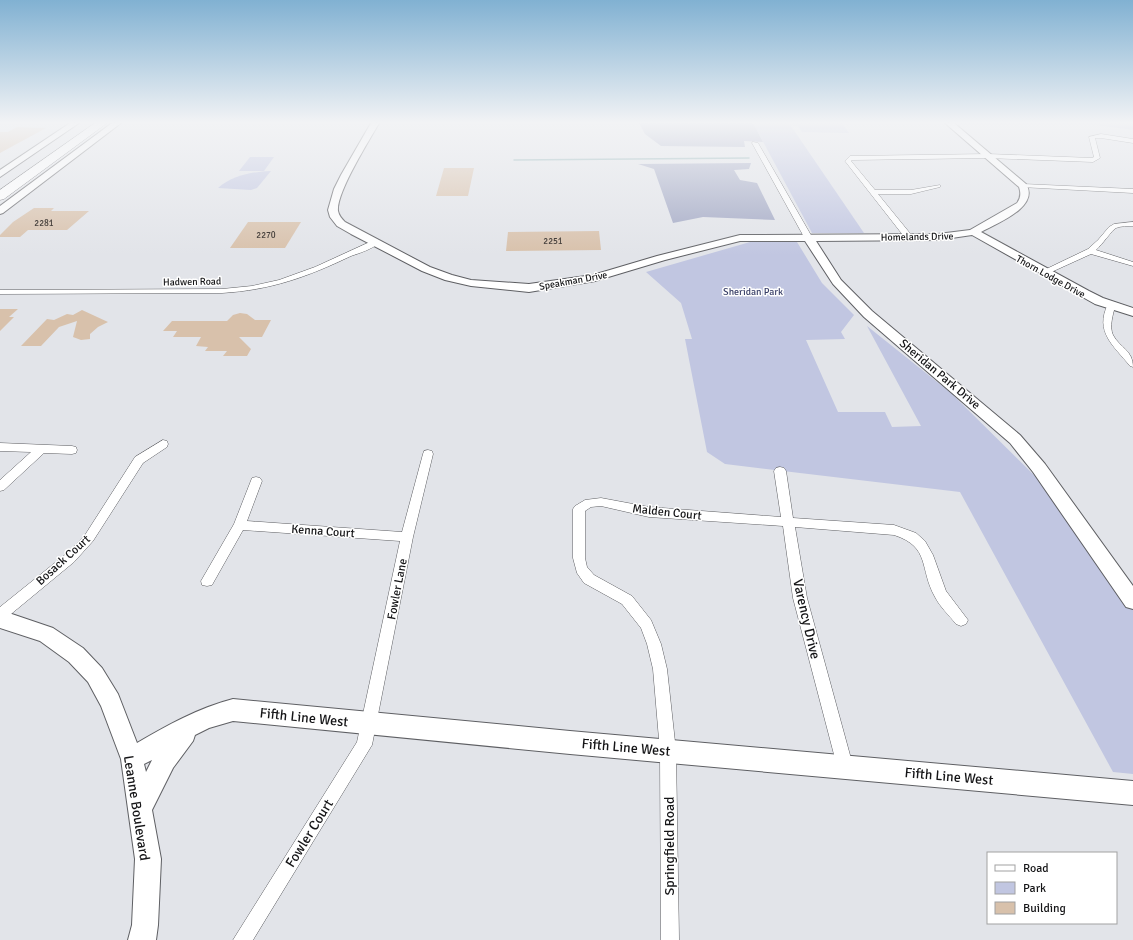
<svg xmlns="http://www.w3.org/2000/svg" width="1133" height="940" viewBox="0 0 1133 940" font-family="Signika,sans-serif">
  <rect width="100%" height="100%" fill="#e2e4e9"/>
  <!-- green -->
  <g fill="#c1c6e1">
    <path d="M 753,123 L 789,123 L 864,233 L 812,233 Z"/>
    <path d="M 791,123 L 842,123 L 849,133 L 802,132 L 798,126 L 793,126 Z"/>
    <path d="M 960,123 L 1133,123 L 1133,130 L 1089,124 L 962,125 Z"/>
    <path d="M 250,157 L 274,157 L 264,171 L 239,171 Z"/>
    <path d="M 271,171 L 257,188 L 251,190 L 218,188 C 233,175 252,172 271,171 Z"/>
    <path d="M 750,242 L 797,242 L 822,283 L 854,315 L 841,332 L 845,339 L 806,340 L 838,412 L 885,412 L 892,427 L 921,426 L 867,326 L 951,393 L 1043,484 L 1133,608 L 1133,774 L 1113,772 L 960,492 L 725,464 L 707,452 L 685,339 L 692,339 L 681,303 L 646,272 Z"/>
  </g>
  <!-- forest -->
  <g fill="#a2a8c4">
    <path d="M 639,123 L 753,123 L 763,142 L 744,141 L 745,147 L 661,146 L 645,134 Z"/>
    <path d="M 751,163 L 749,169 L 734,170 L 740,180 L 757,183 L 775,220 L 703,217 L 673,223 L 654,169 L 638,164 Z"/>
  </g>
  <g fill="none" stroke-linecap="round" stroke-linejoin="round">
    <!-- stream -->
    <path stroke="#88adb1" stroke-width="1.5" d="M 514,160 L 749,158"/>
  </g>
  <!-- building -->
  <g fill="#d8c1ab">
    <path d="M 17,127 L 46,128 L 0,153 L 0,132 L 8,132 Z"/>
    <path d="M 444,168 L 474,168 L 468,196 L 436,196 Z"/>
    <path d="M 34,208 L 54,208 L 51,211 L 89,211 L 67,230 L 28,230 L 20,237 L 0,237 L 0,235 L 13,222 Z"/>
    <path d="M 248,222 L 301,222 L 285,248 L 230,248 Z"/>
    <path d="M 599,231 L 601,250 L 506,251 L 508,232 Z"/>
    <path d="M 0,309 L 18,309 L 9,317 L 14,317 L 0,331 Z"/>
    <path d="M 82,310 L 108,322 L 98,327 L 90,334 L 90,339 L 81,340 L 73,337 L 77,321 L 59,327 L 41,346 L 21,346 L 47,319 L 54,320 L 67,314 L 73,315 Z"/>
    <path d="M 240,313 L 247,314 L 255,320 L 271,320 L 262,337 L 239,337 L 251,349 L 247,356 L 223,356 L 227,351 L 205,351 L 208,347 L 196,346 L 201,337 L 173,337 L 177,331 L 163,331 L 172,321 L 227,321 L 233,315 Z"/>
  </g>
  <g fill="none" stroke-linecap="round" stroke-linejoin="round">
    <defs>
      <g id="street">
        <path d="M 1101,134 L 1133,139 L 1133,143 L 1101,138 L 1095,138 L 1100,158 L 1093,162 L 988,158 L 852,160 L 851,161 L 875,190 L 911,190 L 940,185 L 940,187 L 911,194 L 878,194 L 913,237 L 909,239 L 906,239 L 845,161 L 850,156 L 988,154 L 1092,158 L 1094,157 L 1089,137 Z"/>
        <path d="M 753,142 L 758,143 L 812,237 L 811,239 L 805,239 L 804,237 L 752,143 Z"/>
        <path d="M 1023,184 L 1133,189 L 1133,193 L 1021,187 L 1020,186 Z"/>
        <path d="M 1133,222 L 1133,226 C 1128,226 1121,226 1116,228 C 1112,230 1102,245 1096,250 L 1133,262 L 1133,266 L 1091,254 L 1047,274 L 1041,274 L 1040,272 L 1088,249 L 1098,240 L 1109,227 L 1114,224 Z"/>
        <path d="M 372,241 L 375,241 L 379,243 C 372,249 360,253 351,256 C 307,277 271,290 222,293 L 0,294 L 0,290 L 222,289 L 252,286 L 279,280 L 315,267 Z"/>
        <path d="M 1108,304 L 1111,304 L 1115,306 C 1113,315 1109,326 1113,335 C 1120,348 1133,350 1133,367 L 1130,366 C 1114,346 1094,332 1108,304 Z"/>
        <path d="M 163,440 L 167,441 L 168,444 L 167,447 L 143,463 L 93,541 L 74,562 L 5,619 L 0,621 L 0,607 L 66,554 L 85,535 L 135,457 Z"/>
        <path d="M 0,443 L 72,446 L 76,447 L 77,450 L 76,453 L 72,454 L 44,453 L 4,490 L 0,491 L 0,480 L 31,452 L 0,451 Z"/>
        <path d="M 428,450 L 432,451 L 433,454 L 413,537 L 372,745 L 253,940 L 233,940 L 357,742 L 400,541 L 243,530 L 212,585 L 207,586 L 202,585 L 201,581 L 234,524 L 252,478 L 256,477 L 260,478 L 262,481 L 247,521 L 402,532 L 423,454 L 424,451 Z"/>
        <path d="M 780,467 L 784,468 L 786,471 L 793,518 L 894,525 L 916,533 L 925,541 L 933,555 L 946,591 L 968,620 L 966,624 L 961,626 L 956,624 C 949,615 940,607 935,597 C 919,569 931,547 894,535 L 795,527 L 807,598 L 853,766 L 851,772 L 845,774 L 839,772 L 837,766 L 793,598 L 783,526 L 649,517 L 601,506 L 591,507 L 585,511 L 585,558 L 587,567 L 594,575 L 632,596 L 651,620 L 661,644 L 667,669 L 676,751 L 679,940 L 661,940 L 660,751 L 653,669 L 647,644 L 641,628 L 622,604 L 584,583 L 577,573 L 573,558 L 573,509 L 575,506 L 585,500 L 601,498 L 649,507 L 781,517 L 774,471 L 776,468 Z"/>
      </g>
      <g id="secondary">
        <path d="M 70,123 L 79,123 L 0,177 L 0,170 Z"/>
        <path d="M 112,123 L 121,123 L 3,213 L 0,214 L 0,206 Z"/>
        <path d="M 371,123 L 379,123 C 369,141 336,193 338,211 C 339,216 342,219 345,222 L 430,267 L 452,275 L 471,280 L 529,284 L 593,275 L 657,256 L 740,235 L 938,234 L 970,230 L 1017,203 C 1021,198 1021,193 1019,187 L 945,123 L 954,123 L 1026,184 C 1040,207 997,223 981,232 L 1089,291 L 1103,298 L 1133,308 L 1133,316 L 1095,304 L 972,235 L 938,240 L 816,241 L 841,280 L 872,311 L 1020,435 L 1045,464 L 1133,586 L 1133,609 L 1126,607 L 1033,472 L 1010,443 L 864,317 L 833,284 L 805,241 L 740,241 L 665,260 L 595,281 L 529,292 L 471,286 L 445,280 L 422,271 L 351,234 L 337,226 L 330,217 L 328,210 L 334,189 L 341,175 Z"/>
        <path d="M 0,610 L 53,628 L 83,648 L 102,668 L 118,694 L 137,743 C 168,725 198,708 233,699 L 570,731 L 1133,781 L 1133,805 L 570,754 L 233,721 L 209,728 L 195,735 L 193,741 L 173,768 L 152,810 L 161,859 L 158,925 L 156,940 L 128,940 L 132,925 L 135,859 L 121,759 L 101,706 L 88,682 L 69,662 L 40,641 L 0,628 ZM 152,760 L 146,772 L 144,764 Z"/>
      </g>
      <path id="highway" d="M 95,123 L 107,123 L 4,199 L 0,200 L 0,190 Z"/>
    </defs>
    <!-- street casing -->
    <use href="#street" stroke="#5e5f63" stroke-width="1"/>
    <!-- secondary casing -->
    <use href="#secondary" stroke="#5e5f63" stroke-width="2"/>
    <!-- highway casing -->
    <use href="#highway" stroke="#5e5f63" stroke-width="1"/>
    <!-- street -->
    <use href="#street" fill="#fff" fill-rule="evenodd"/>
    <!-- secondary -->
    <use href="#secondary" fill="#fff" fill-rule="evenodd"/>
    <!-- highway -->
    <use href="#highway" fill="#fff" fill-rule="evenodd"/>
  </g>
  <!-- sky -->
  <linearGradient id="sky" x2="0" y2="1"><stop stop-color="#81b1d2"/><stop offset="0.48" stop-color="#f2f3f5"/><stop offset="1" stop-color="#f2f3f5" stop-opacity="0"/></linearGradient>
  <rect width="1133" height="255" fill="url(#sky)"/>
  <g text-anchor="middle" stroke-width="3" stroke-linejoin="round" paint-order="stroke">
    <!-- far-number labels -->
    <g font-size="9" fill="#46403c">
      <text x="44" y="226">2281</text>
      <text x="266" y="238">2270</text>
      <text x="553" y="244">2251</text>
    </g>
    <!-- far-street labels -->
    <g font-size="10" fill="#151517" stroke="#fff">
      <text transform="translate(917 236) rotate(-1)" y="4">Homelands Drive</text>
      <text transform="translate(1051 276) rotate(29)" y="4">Thorn Lodge Drive</text>
      <text transform="translate(573 280) rotate(-10)" y="4">Speakman Drive</text>
      <text transform="translate(192 281) rotate(-1)" y="4">Hadwen Road</text>
    </g>
    <!-- far-park labels -->
    <g font-size="10" fill="#373d66" stroke="#fff">
      <text x="753" y="295">Sheridan Park</text>
    </g>
    <!-- street labels -->
    <g font-size="12" fill="#151517" stroke="#fff">
      <text transform="translate(940 374) rotate(40)" y="4">Sheridan Park Drive</text>
      <text transform="translate(667 512) rotate(6)" y="4">Malden Court</text>
      <text transform="translate(323 531) rotate(4)" y="4">Kenna Court</text>
      <text transform="translate(63 560) rotate(-42)" y="4">Bosack Court</text>
      <text transform="translate(397 589) rotate(-79)" y="4">Fowler Lane</text>
    </g>
    <!-- near-street labels -->
    <g font-size="14" fill="#151517" stroke="#fff">
      <text transform="translate(807 619) rotate(77)" y="5">Varency Drive</text>
      <text transform="translate(304 717) rotate(6)" y="5">Fifth Line West</text>
      <text transform="translate(626 747) rotate(5)" y="5">Fifth Line West</text>
      <text transform="translate(949 776) rotate(5)" y="5">Fifth Line West</text>
      <text transform="translate(137 808) rotate(81)" y="5">Leanne Boulevard</text>
      <text transform="translate(309 833) rotate(-58)" y="5">Fowler Court</text>
      <text transform="translate(669 846) rotate(-90)" y="5">Springfield Road</text>
    </g>
  </g>
  <!-- legend -->
  <rect x="987" y="852" width="130" height="72" fill="#ffffff" stroke="#a1a1a2"/>
  <rect x="995" y="865" width="20" height="6" fill="#ffffff" stroke="#a1a1a2"/>
  <text x="1023" y="872" font-size="12" fill="#151517">Road</text>
  <rect x="995" y="882" width="20" height="12" fill="#c1c6e1" stroke="#a1a1a2"/>
  <text x="1023" y="892" font-size="12" fill="#151517">Park</text>
  <rect x="995" y="902" width="20" height="12" fill="#d8c1ab" stroke="#a1a1a2"/>
  <text x="1023" y="912" font-size="12" fill="#151517">Building</text>
</svg>
